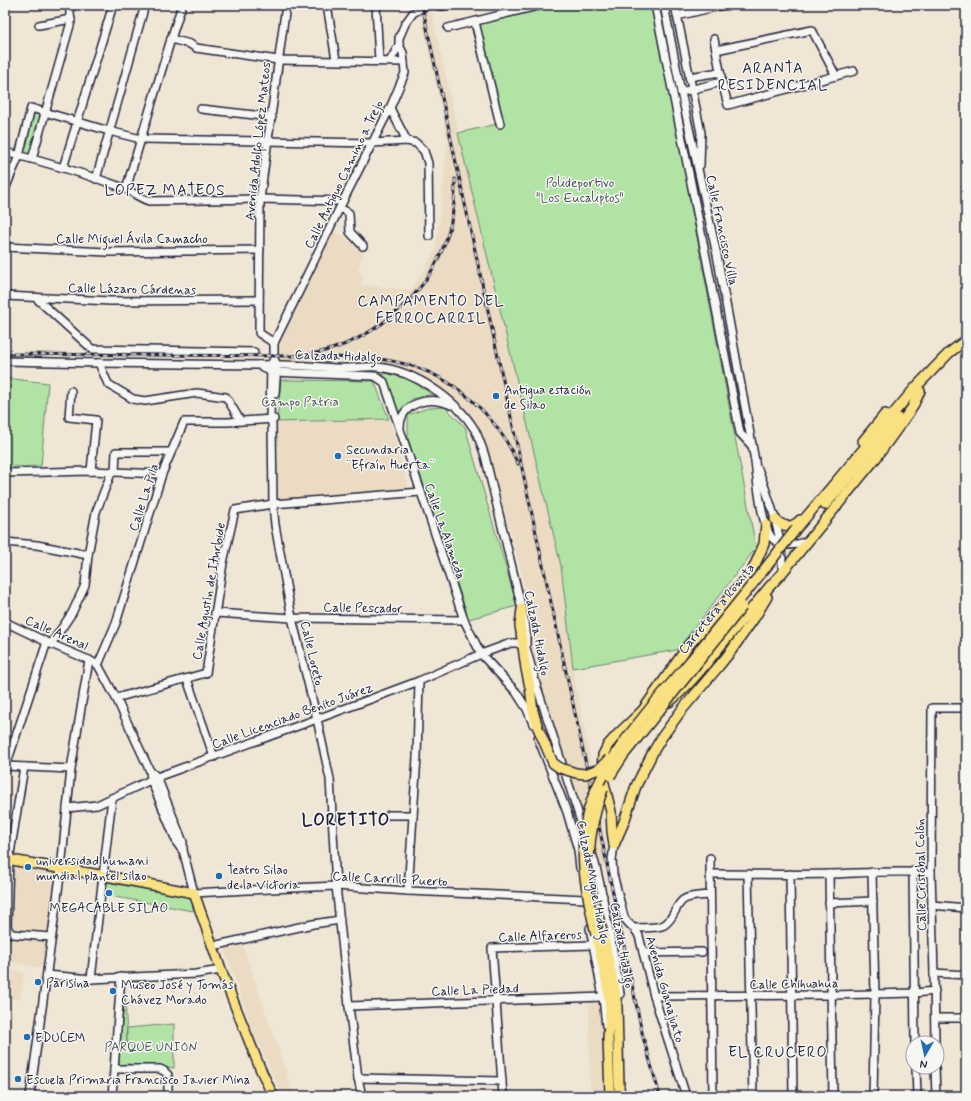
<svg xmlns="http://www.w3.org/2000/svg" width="971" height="1101" viewBox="0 0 971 1101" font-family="Mynerve,sans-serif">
  <rect width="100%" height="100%" fill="#efe6d6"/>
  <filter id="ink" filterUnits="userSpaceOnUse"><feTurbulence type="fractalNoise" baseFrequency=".025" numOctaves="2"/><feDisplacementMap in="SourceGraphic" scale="8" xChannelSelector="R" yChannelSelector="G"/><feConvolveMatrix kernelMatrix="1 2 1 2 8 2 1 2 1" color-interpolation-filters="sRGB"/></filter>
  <g filter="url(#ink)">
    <!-- built -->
    <g fill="#eadbc2">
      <path d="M 419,5 L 430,5 L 455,119 L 561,566 L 573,668 L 610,866 L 600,868 L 549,714 L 531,649 L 528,596 L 484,437 L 476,421 L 459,403 L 439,387 L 422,376 L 406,369 L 389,364 L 372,362 L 278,361 L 280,344 L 332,229 L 364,251 L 358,272 L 364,276 L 361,285 L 362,285 L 411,290 L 425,269 L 436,248 L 448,142 Z"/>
      <path d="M 389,419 L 409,489 L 279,498 L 275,423 Z"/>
      <path d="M 13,860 L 59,870 L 49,934 L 9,931 Z"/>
      <path d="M 5,928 L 6,932 L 49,940 L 45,969 L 5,961 Z"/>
      <path d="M 241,940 L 294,1096 L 283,1096 L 254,1034 L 223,944 Z"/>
      <path d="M 5,968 L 24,973 L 20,999 L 9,998 L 5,1022 Z"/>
      <path d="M 589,997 L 603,997 L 603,1096 L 590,1096 Z"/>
    </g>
    <!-- green -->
    <g fill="#b1e4a4" stroke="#6a8370">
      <path d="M 564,5 L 653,5 L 756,548 L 677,650 L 573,668 L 561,566 L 458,133 L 497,124 L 471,26 Z"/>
      <path d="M 31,112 L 41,115 L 31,156 L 21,154 Z"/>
      <path d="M 383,372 L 407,378 L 432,394 L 412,399 L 397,415 Z"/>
      <path d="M 5,378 L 48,383 L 41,466 L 5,467 Z"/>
      <path d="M 281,380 L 374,381 L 389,419 L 277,422 Z"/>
      <path d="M 445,407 L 465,427 L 517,606 L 469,619 L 408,439 L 408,415 L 428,408 Z"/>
      <path d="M 108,882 L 184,896 C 192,899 195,902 193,911 L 105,895 Z"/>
      <path d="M 125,993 L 127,1045 L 127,1028 L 174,1024 L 174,1068 L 127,1064 L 118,1065 Z"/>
    </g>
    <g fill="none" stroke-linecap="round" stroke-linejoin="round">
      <defs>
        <g id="minor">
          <path d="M 327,5 L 336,60"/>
          <path d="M 376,5 L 379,61"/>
          <path d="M 437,5 L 442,6 L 447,5"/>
          <path d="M 655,5 L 706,257 L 740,433 L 752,446"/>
          <path d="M 664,5 L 681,92 L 717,255 L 755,461 C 757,478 761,528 773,539 C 784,548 798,545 809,540"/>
          <path d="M 675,5 L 701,133 L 700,165"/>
          <path d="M 677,16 L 724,5"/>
          <path d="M 475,22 L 500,124"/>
          <path d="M 39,25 L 71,19"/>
          <path d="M 448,28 L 541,5"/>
          <path d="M 171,39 L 190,44 L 196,48 L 278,60 L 404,62"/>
          <path d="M 714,39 L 722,82 L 728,105 L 854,71"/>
          <path d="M 716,50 L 812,30 L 836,76"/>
          <path d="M 390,61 L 399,45"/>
          <path d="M 689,77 L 720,72"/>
          <path d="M 681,92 L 722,82"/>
          <path d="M 390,108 L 407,141"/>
          <path d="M 201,109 L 272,117"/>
          <path d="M 5,152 C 45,162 86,174 124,188 C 133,192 139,198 149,201 L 260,199 L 343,201"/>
          <path d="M 32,159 L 71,22 L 69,5"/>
          <path d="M 63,168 L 113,5"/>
          <path d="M 96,179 L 145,5"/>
          <path d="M 5,189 L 19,156 L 31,108 L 109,131 L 141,139 L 372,143 L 407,141 L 416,143 L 424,151 L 428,163 L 429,236"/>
          <path d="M 126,189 L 171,39 L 182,5"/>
          <path d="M 340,208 L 349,213 L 350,232 L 363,246"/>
          <path d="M 5,247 L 107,252 L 260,250"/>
          <path d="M 5,296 L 111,301 L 259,300"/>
          <path d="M 36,298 L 92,349 L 254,352"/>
          <path d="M 274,343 L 259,333 L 260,199 L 286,5"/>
          <path d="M 274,359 L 271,364 L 270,419 L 272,424 L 273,504 L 275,525 L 292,618 L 317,719 L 330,779 L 336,886 L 349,1006 L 358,1078 L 362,1096"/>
          <path d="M 5,361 L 99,363 L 259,365 C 284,364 310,366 335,368 C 350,369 364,366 378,367 C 415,371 456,399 475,430 C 479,438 482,447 485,456 L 522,609 L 526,628 L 526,648 L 536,684 L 584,831"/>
          <path d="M 99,363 L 108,384 L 133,399 L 145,401 L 197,393 L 226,397 L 240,420"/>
          <path d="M 259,365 L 271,372 L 375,376 L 384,382 L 464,620 L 481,654 L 516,692 L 527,709 L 533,724"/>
          <path d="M 71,391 L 69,417 L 96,420 L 91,471"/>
          <path d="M 275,394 L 277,365 L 274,359 L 274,343 L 343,201 L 390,108 L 405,73 L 403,53 L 399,45 L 399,38 L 405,24 L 413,13 L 427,5"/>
          <path d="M 400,427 C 400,402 432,395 451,405"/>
          <path d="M 758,469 C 770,500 784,540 782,573"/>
          <path d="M 115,471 L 116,452 L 171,452"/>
          <path d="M 5,473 L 91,471 L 162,474"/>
          <path d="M 5,542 L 37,545 L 88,555"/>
          <path d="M 215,613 L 292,618 L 464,620"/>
          <path d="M 5,622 L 51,644 L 89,660 L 98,665 L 116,698 L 150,771 L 151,780 L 177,843 L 182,850"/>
          <path d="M 51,644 L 72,613 L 85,585 L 88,555 L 96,512 L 112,471"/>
          <path d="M 98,665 L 116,623 L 162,474 L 184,422 L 228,422 L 274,419"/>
          <path d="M 187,679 L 214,757"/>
          <path d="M 116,698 L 206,673 L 223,563 L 235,510 L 273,504 L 421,492"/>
          <path d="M 538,738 L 567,812 L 578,850 L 580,868"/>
          <path d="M 5,766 L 71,769"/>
          <path d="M 6,766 L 47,642"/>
          <path d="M 150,771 L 157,777 L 183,842 L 183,850 L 194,893 L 248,890 L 336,886 L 408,891 L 585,899 L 603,896"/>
          <path d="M 67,808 L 97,805 L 157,777 L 317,719 L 419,681 L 481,654 L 511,643 L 518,643 L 523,647"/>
          <path d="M 389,815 L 413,815"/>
          <path d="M 614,845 L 612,860 L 613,874 L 624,917 C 628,925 636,928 639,936 L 654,996 L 686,1096"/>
          <path d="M 591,850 C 599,874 603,899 608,925 C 613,948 617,971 620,994"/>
          <path d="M 710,858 L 713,1096"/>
          <path d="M 913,871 L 915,1043"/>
          <path d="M 872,872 L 875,994 L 873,1096"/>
          <path d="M 710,874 C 750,874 790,875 830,874 C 864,873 897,870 931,873"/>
          <path d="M 748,874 L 753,1096"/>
          <path d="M 790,874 L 793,1096"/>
          <path d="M 829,874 L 833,1096"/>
          <path d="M 408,891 L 417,757 L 419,681"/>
          <path d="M 829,903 L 873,901"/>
          <path d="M 932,905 L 966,908"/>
          <path d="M 5,925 L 7,926 L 9,931 L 12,934 L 51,937"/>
          <path d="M 7,926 L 9,860 L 24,767"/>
          <path d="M 590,928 L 603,997 L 606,1026"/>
          <path d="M 634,928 C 643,927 656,929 664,925 C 674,919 675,906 683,900 C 690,895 702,896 710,895"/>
          <path d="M 213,946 L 313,924 L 340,920"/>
          <path d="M 643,953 L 702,952"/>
          <path d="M 934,973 L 966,975"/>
          <path d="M 47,975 L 91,979 L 196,974 L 221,970"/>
          <path d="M 91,979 L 112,798"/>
          <path d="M 654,996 L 831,995 L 914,993 L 935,991"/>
          <path d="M 349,1006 L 603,997"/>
          <path d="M 935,1018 L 966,1018"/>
          <path d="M 935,1043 L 934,973 L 931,873 L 932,708 L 966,708"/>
          <path d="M 916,1067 L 917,1096"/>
          <path d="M 935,1067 L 936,1096"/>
          <path d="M 114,1069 L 160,1069 L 164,1071 L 168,1075 L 168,1096"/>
          <path d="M 358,1078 L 502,1081"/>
          <path d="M 30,1096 L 61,869 L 71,769 L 89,660"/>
          <path d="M 112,1096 L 121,977"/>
          <path d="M 503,1096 L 492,948 L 593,945"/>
        </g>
        <g id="major">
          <path d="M 863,441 L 885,414"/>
          <path d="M 825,505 L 886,434 L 898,418"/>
          <path d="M 775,519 C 782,527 792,529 800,520"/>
          <path d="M 796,529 L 915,388 L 949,353 L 966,340"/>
          <path d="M 743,585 L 744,581 L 751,574 L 764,544 L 766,524"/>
          <path d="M 522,609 L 520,625 L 526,669 L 530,687 L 533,711 L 538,728"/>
          <path d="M 669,702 C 681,693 690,682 700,671 L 770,586 L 782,573 L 876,458 L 912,408 L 920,391"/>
          <path d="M 602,770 L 603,755 L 608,745 L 617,735 L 643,710 L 688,646 L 744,581"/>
          <path d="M 604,783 L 611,812 L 612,831 L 614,845"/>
          <path d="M 614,845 L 624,822 L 636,786 L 653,752 L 662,737 L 681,711 L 719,666 L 731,651 L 755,617 L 767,597"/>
          <path d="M 5,859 L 106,876 L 194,893 L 222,973 L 260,1068 L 273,1096"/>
          <path d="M 603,934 L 615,989 L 617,1007 L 619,1086 L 620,1096"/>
          <path d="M 596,935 L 608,990 L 610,1008 L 608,1038 L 610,1096"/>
        </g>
      </defs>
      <!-- minor casing -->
      <use href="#minor" stroke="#22223b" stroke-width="10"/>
      <!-- major casing -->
      <use href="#major" stroke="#22223b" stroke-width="12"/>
      <!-- minor -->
      <use href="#minor" stroke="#f6f6f2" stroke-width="7"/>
      <!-- major -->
      <use href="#major" stroke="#f9e181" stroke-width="9"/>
      <defs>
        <g id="rail">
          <path d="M 422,5 L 590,783 L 643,1037 L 660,1096"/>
          <path d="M 5,354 L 293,356 C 331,354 364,339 393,315 C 435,280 456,234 455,179"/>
          <path d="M 315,357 C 344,358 373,356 401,363 C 453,375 497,415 518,464"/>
        </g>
      </defs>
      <!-- rail casing -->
      <use href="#rail" stroke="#22223b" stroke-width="3"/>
      <!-- rail -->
      <use href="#rail" stroke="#f6f6f2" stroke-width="1.5" stroke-dasharray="4.5" stroke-linecap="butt"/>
      <defs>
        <g id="major-bridge">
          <path d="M 538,728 L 553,763 L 560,768 L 576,773 L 585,774 L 599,769 L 609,759"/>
          <path d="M 610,776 L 623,756 L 742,607"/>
          <path d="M 589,858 C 590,834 594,812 603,789"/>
          <path d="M 597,912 L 603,934"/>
          <path d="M 596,935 C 587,893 578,859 587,816 C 599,761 656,702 692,659 C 727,616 762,573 796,529"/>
        </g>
      </defs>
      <!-- major-bridge casing -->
      <use href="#major-bridge" stroke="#22223b" stroke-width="12" stroke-linecap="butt"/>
      <!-- major-bridge -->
      <use href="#major-bridge" stroke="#f9e181" stroke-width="9"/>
    </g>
  </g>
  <!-- markers -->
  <g fill="#1f6fb2" stroke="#f6f6f2" stroke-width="1.5">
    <circle cx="496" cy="396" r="4"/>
    <circle cx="338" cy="456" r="4"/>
    <circle cx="28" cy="867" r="4"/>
    <circle cx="219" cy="876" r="4"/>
    <circle cx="109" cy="893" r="4"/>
    <circle cx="38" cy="982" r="4"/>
    <circle cx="113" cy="991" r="4"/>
    <circle cx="27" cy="1037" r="4"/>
    <circle cx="18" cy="1079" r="4"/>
  </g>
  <g text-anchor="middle" stroke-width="3" stroke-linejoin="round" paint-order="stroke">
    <!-- street labels -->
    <g font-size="13" fill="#22223b" stroke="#f6f6f2">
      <text transform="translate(257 141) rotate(-84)" y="5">Avenida Adolfo López Mateos</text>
      <text transform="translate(343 174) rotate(-64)" y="5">Calle Antiguo Camino a Trejo</text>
      <text transform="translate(723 230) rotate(78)" y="5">Calle Francisco Villa</text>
      <text x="132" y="243">Calle Miguel Ávila Camacho</text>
      <text transform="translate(132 288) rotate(1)" y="5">Calle Lázaro Cárdenas</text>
      <text transform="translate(338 355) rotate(2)" y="5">Calzada Hidalgo</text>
      <text transform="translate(143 497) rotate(-72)" y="5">Calle La Pila</text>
      <text transform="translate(446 531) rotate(71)" y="5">Calle La Alameda</text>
      <text transform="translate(208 591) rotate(-80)" y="5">Calle Agustín de Iturbide</text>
      <text transform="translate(363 607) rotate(1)" y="5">Calle Pescador</text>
      <text transform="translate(716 608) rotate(-51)" y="5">Carretera a Romita</text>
      <text transform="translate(57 632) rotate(24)" y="5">Calle Arenal</text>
      <text transform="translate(538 633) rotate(79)" y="5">Calzada Hidalgo</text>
      <text transform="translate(313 653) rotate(77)" y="5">Calle Loreto</text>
      <text transform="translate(292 715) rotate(-20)" y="5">Calle Licenciado Benito Juárez</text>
      <text transform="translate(920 875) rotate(-91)" y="5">Calle Cristóbal Colón</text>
      <text transform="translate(390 878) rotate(3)" y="5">Calle Carrillo Puerto</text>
      <text transform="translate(594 882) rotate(79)" y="5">Calzada Miguel Hidalgo</text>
      <text transform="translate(540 935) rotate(-2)" y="5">Calle Alfareros</text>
      <text transform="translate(623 945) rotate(80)" y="5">Calzada Hidalgo</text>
      <text transform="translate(794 983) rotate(-1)" y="5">Calle Chihuahua</text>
      <text transform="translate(475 989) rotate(-2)" y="5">Calle La Piedad</text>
      <text transform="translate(666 989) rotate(74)" y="5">Avenida Guanajuato</text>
    </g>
    <!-- park labels -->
    <g font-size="13" fill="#465255" stroke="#f6f6f2">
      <text x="580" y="187">Polideportivo<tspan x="580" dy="15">"Los Eucaliptos"</tspan></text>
      <text x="300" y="406">Campo Patria</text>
      <text x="151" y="1051">PARQUE UNION</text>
    </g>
    <!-- poi labels -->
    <g font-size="13" fill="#22223b" stroke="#f6f6f2" text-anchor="start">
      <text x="504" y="394">Antigua estación<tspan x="504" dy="15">de Silao</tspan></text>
      <text x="346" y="454">Secundaria<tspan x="346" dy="15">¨Efraín Huerta¨</tspan></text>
      <text x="36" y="865">universidad humani<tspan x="36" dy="15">mundial plantel silao</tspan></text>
      <text x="227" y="874">Teatro Silao<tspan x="227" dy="15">de la Victoria</tspan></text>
      <text x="109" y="912" text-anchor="middle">MEGACABLE SILAO</text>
      <text x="46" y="987">Parisina</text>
      <text x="121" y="989">Museo José y Tomás<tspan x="121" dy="15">Chávez Morado</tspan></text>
      <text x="35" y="1042">EDUCEM</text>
      <text x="26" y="1084">Escuela Primaria Francisco Javier Mina</text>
    </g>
    <!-- quarter labels -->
    <g font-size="15" letter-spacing="1" fill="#22223b" stroke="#f6f6f2">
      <text x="773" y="73">ARANTA<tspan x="773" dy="17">RESIDENCIAL</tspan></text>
      <text x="165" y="195">LOPEZ MATEOS</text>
      <text x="431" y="306">CAMPAMENTO DEL<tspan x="431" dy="17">FERROCARRIL</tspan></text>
      <text x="778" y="1057">EL CRUCERO</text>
    </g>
    <!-- district labels -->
    <g font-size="17" font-weight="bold" letter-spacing="1" fill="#22223b" stroke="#f6f6f2">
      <text x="346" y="825">LORETITO</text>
    </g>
  </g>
  <!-- margin -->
  <rect width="971" height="1101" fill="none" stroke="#f6f6f2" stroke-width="20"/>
  <rect x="10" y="10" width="951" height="1081" fill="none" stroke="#22223b" stroke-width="1.5" filter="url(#ink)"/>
  <!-- north arrow -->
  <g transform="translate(925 1055) rotate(189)"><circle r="19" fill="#f6f6f2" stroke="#a1a1a9"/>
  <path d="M0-3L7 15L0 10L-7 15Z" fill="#1f6fb2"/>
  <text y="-6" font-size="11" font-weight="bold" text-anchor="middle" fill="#22223b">N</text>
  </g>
</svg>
